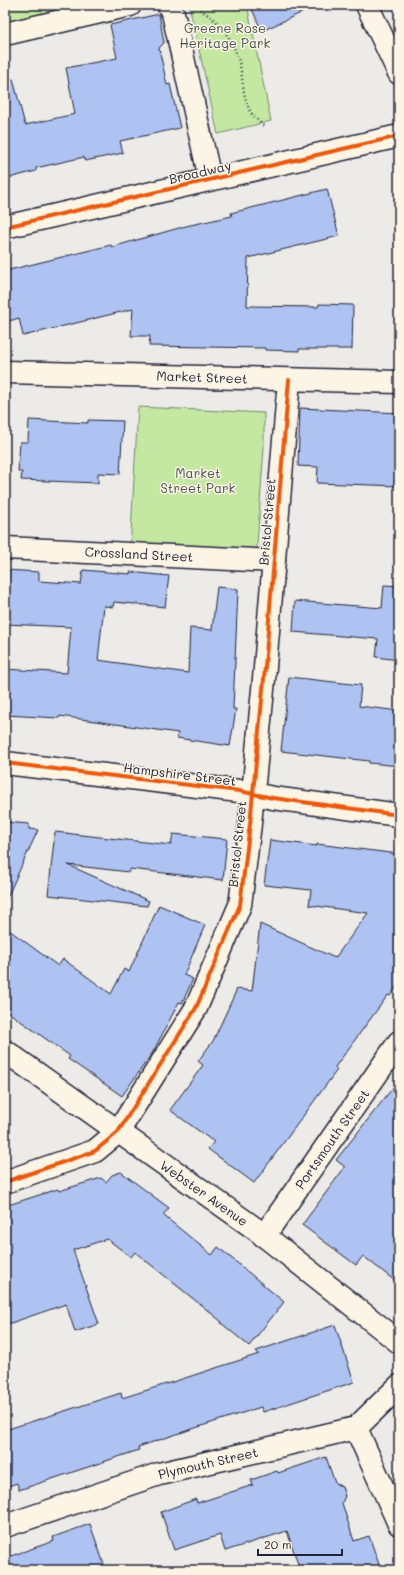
<svg xmlns="http://www.w3.org/2000/svg" width="404" height="1575" viewBox="0 0 404 1575" font-family="Mali,sans-serif">
  <rect width="100%" height="100%" fill="#ecebe7"/>
  <filter id="ink" filterUnits="userSpaceOnUse"><feTurbulence type="fractalNoise" baseFrequency=".025" numOctaves="2"/><feDisplacementMap in="SourceGraphic" scale="8" xChannelSelector="R" yChannelSelector="G"/><feConvolveMatrix kernelMatrix="1 2 1 2 8 2 1 2 1" color-interpolation-filters="sRGB"/></filter>
  <g filter="url(#ink)">
    <!-- park -->
    <g fill="#c4e8a1" stroke="#73856e">
      <path d="M 5,5 L 87,5 L 5,22 Z"/>
      <path d="M 189,5 L 247,5 L 271,121 L 218,134 Z"/>
      <path d="M 138,407 L 264,413 L 264,447 L 256,558 L 130,551 Z"/>
    </g>
    <!-- building -->
    <g fill="#aec3f1" stroke="#22223b">
      <path d="M 250,5 L 318,5 L 262,31 Z"/>
      <path d="M 159,14 L 164,43 L 159,48 L 167,85 L 170,84 L 180,128 L 120,141 L 123,153 L 85,161 L 84,157 L 36,168 L 36,171 L 5,179 L 5,80 L 13,79 L 25,125 L 75,114 L 66,68 L 117,58 L 110,25 Z"/>
      <path d="M 327,189 L 339,236 L 248,258 L 247,306 L 318,307 L 319,304 L 353,305 L 352,349 L 299,349 L 299,351 L 265,350 L 265,348 L 149,346 L 150,336 L 131,336 L 133,309 L 23,336 L 19,318 L 9,321 L 5,303 L 5,271 L 111,245 L 112,247 L 186,226 L 232,216 L 231,213 Z"/>
      <path d="M 300,408 L 399,413 L 399,486 L 317,483 L 318,467 L 298,466 Z"/>
      <path d="M 29,420 L 88,423 L 88,420 L 123,421 L 120,474 L 98,473 L 98,483 L 21,480 L 22,472 L 18,472 L 20,442 L 28,442 Z"/>
      <path d="M 5,570 L 39,572 L 39,581 L 81,584 L 83,570 L 130,574 L 130,572 L 169,576 L 165,607 L 114,602 L 113,607 L 104,606 L 98,660 L 188,673 L 190,628 L 212,630 L 217,587 L 238,589 L 233,709 L 236,709 L 230,746 L 177,738 L 178,733 L 60,716 L 59,718 L 5,715 L 5,669 L 67,673 L 71,627 L 5,624 Z"/>
      <path d="M 384,585 L 399,586 L 399,660 L 376,657 L 378,639 L 293,632 L 295,601 L 382,608 Z"/>
      <path d="M 289,677 L 361,685 L 359,706 L 399,711 L 399,766 L 369,763 L 369,761 L 281,751 Z"/>
      <path d="M 5,822 L 29,824 L 29,829 L 38,830 L 5,902 Z"/>
      <path d="M 55,832 L 171,845 L 173,834 L 227,839 L 223,880 L 130,869 L 129,872 L 68,865 L 149,901 L 147,906 L 48,895 Z"/>
      <path d="M 270,840 L 317,846 L 317,844 L 399,854 L 399,984 L 390,996 L 388,995 L 335,1067 L 337,1070 L 254,1183 L 208,1149 L 214,1142 L 170,1110 L 203,1065 L 198,1061 L 213,1041 L 237,989 L 252,991 L 260,924 L 335,958 L 368,913 L 309,905 L 311,890 L 264,885 Z"/>
      <path d="M 159,905 L 205,925 L 184,975 L 193,979 L 182,1003 L 179,1002 L 153,1052 L 122,1096 L 68,1059 L 70,1056 L 5,1010 L 5,927 L 58,966 L 63,959 L 111,994 L 124,969 L 129,972 Z"/>
      <path d="M 399,1080 L 399,1284 L 363,1256 L 356,1265 L 302,1225 L 345,1167 L 336,1160 Z"/>
      <path d="M 121,1172 L 169,1208 L 163,1215 L 212,1255 L 218,1247 L 284,1302 L 249,1346 L 221,1323 L 222,1322 L 196,1301 L 135,1252 L 131,1257 L 107,1239 L 73,1250 L 99,1324 L 75,1332 L 66,1304 L 5,1325 L 5,1206 L 58,1189 L 59,1191 L 101,1178 L 106,1182 L 112,1175 Z"/>
      <path d="M 335,1325 L 354,1382 L 263,1412 L 261,1407 L 189,1430 L 138,1447 L 139,1450 L 19,1490 L 17,1483 L 5,1487 L 5,1430 L 121,1393 L 122,1398 L 179,1380 L 259,1354 L 256,1351 Z"/>
      <path d="M 326,1457 L 335,1483 L 342,1487 L 345,1496 L 342,1503 L 354,1541 L 369,1536 L 381,1570 L 300,1570 L 287,1531 L 225,1551 L 220,1535 L 174,1550 L 161,1512 L 196,1499 L 197,1503 L 253,1485 L 251,1480 L 277,1471 L 278,1473 Z"/>
      <path d="M 90,1524 L 106,1570 L 5,1570 L 5,1558 L 54,1541 L 53,1537 Z"/>
    </g>
    <g fill="none" stroke-linecap="round" stroke-linejoin="round">
      <defs>
        <g id="minor">
          <path d="M 168,5 L 173,13 L 210,179"/>
          <path d="M 5,34 L 130,5"/>
          <path d="M 5,372 L 399,382"/>
          <path d="M 5,548 L 274,561"/>
          <path d="M 5,1051 L 257,1230 L 399,1342"/>
          <path d="M 5,1182 L 95,1151 L 118,1132 L 196,1008 L 240,905 L 250,824 L 264,679 L 289,380"/>
          <path d="M 264,1236 L 399,1042"/>
          <path d="M 356,1428 L 399,1524"/>
          <path d="M 5,1526 L 159,1474 L 356,1428 L 399,1386"/>
        </g>
        <path id="tertiary" d="M 367,5 L 399,73"/>
        <path id="secondary" d="M 5,227 L 399,136"/>
        <path id="primary" d="M 5,763 L 239,791 L 273,798 L 399,815"/>
      </defs>
      <!-- minor casing -->
      <use href="#minor" stroke="#22223b" stroke-width="25"/>
      <!-- tertiary casing -->
      <use href="#tertiary" stroke="#22223b" stroke-width="25"/>
      <!-- secondary casing -->
      <use href="#secondary" stroke="#22223b" stroke-width="25"/>
      <!-- primary casing -->
      <use href="#primary" stroke="#22223b" stroke-width="25"/>
      <!-- path -->
      <path stroke="#22223b" stroke-width="2.5" stroke-dasharray="1 3" stroke-linecap="butt" d="M 200,10 C 221,21 235,43 240,66 C 243,81 243,95 249,109 C 252,116 260,122 265,128"/>
      <!-- minor -->
      <use href="#minor" stroke="#fcf5e5" stroke-width="22"/>
      <!-- tertiary -->
      <use href="#tertiary" stroke="#fcf5e5" stroke-width="22"/>
      <!-- secondary -->
      <use href="#secondary" stroke="#fcf5e5" stroke-width="22"/>
      <!-- primary -->
      <use href="#primary" stroke="#fcf5e5" stroke-width="22"/>
      <defs>
        <g id="cycleway">
          <path d="M 5,227 L 399,136"/>
          <path d="M 5,763 L 239,791 L 273,798 L 399,815"/>
          <path d="M 5,1182 L 95,1151 L 118,1132 L 196,1008 L 240,905 L 250,824 L 264,679 L 289,380"/>
        </g>
      </defs>
      <!-- cycleway casing -->
      <use href="#cycleway" stroke="#fcf5e5" stroke-width="6"/>
      <!-- cycleway -->
      <use href="#cycleway" stroke="#e8590c" stroke-width="4"/>
    </g>
  </g>
  <g text-anchor="middle" stroke-width="3" stroke-linejoin="round" paint-order="stroke">
    <!-- park labels -->
    <g font-size="13" fill="#4a5454" stroke="#fcf5e5">
      <text x="225" y="33">Greene Rose<tspan x="225" dy="15">Heritage Park</tspan></text>
      <text x="198" y="478">Market<tspan x="198" dy="15">Street Park</tspan></text>
    </g>
    <!-- street labels -->
    <g font-size="13" fill="#22223b" stroke="#fcf5e5">
      <text transform="translate(200 172) rotate(-13)" y="5">Broadway</text>
      <text transform="translate(202 377) rotate(2)" y="5">Market Street</text>
      <text transform="translate(267 522) rotate(-85)" y="5">Bristol Street</text>
      <text transform="translate(139 554) rotate(3)" y="5">Crossland Street</text>
      <text transform="translate(180 774) rotate(7)" y="5">Hampshire Street</text>
      <text transform="translate(237 844) rotate(-84)" y="5">Bristol Street</text>
      <text transform="translate(332 1139) rotate(-55)" y="5">Portsmouth Street</text>
      <text transform="translate(204 1193) rotate(35)" y="5">Webster Avenue</text>
      <text transform="translate(208 1463) rotate(-13)" y="5">Plymouth Street</text>
    </g>
  </g>
  <!-- margin -->
  <rect width="404" height="1575" fill="none" stroke="#fcf5e5" stroke-width="20"/>
  <rect x="10" y="10" width="384" height="1555" fill="none" stroke="#22223b" stroke-width="1.5" filter="url(#ink)"/>
  <!-- scale -->
  <path d="M258 1549v6h84v-6" fill="none" stroke="#22223b" stroke-width="2"/>
  <text x="264" y="1549" font-size="12" fill="#22223b" stroke="#fcf5e5" stroke-width="3" paint-order="stroke">20 m</text>
</svg>
